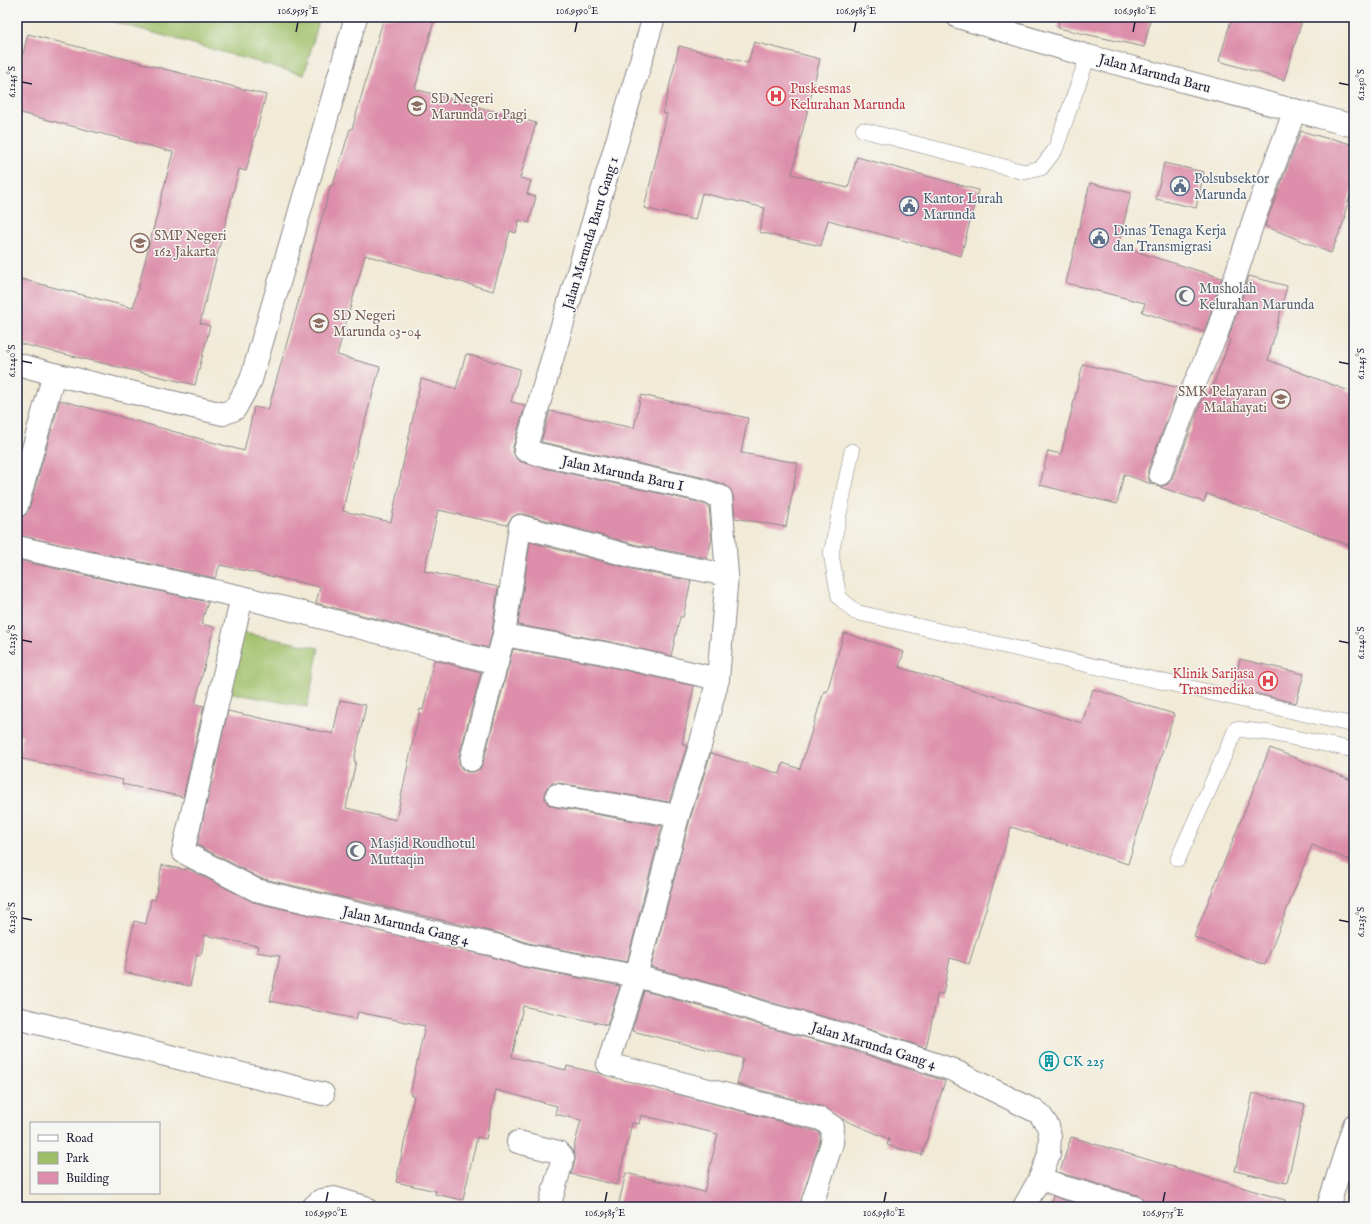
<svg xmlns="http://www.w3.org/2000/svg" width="1371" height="1224" viewBox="0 0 1371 1224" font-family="'IM FELL English',serif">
  <rect width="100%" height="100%" fill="#f6f6f2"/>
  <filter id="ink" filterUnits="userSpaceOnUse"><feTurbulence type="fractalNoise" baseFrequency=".025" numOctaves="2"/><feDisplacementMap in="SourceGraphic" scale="8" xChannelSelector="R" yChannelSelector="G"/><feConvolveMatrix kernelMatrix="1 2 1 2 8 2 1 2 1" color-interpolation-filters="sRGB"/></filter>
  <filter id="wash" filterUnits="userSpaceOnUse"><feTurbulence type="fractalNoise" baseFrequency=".012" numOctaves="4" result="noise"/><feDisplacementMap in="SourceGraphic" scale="16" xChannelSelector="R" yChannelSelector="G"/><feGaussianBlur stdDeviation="0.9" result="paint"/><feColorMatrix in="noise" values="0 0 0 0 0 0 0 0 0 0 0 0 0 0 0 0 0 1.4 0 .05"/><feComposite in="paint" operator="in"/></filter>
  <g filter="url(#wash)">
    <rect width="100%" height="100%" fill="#f1ead6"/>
    <!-- green -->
    <g fill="#9fbf67" stroke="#607051">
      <path d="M 97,17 L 320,17 L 304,75 Z"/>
      <path d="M 239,632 L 319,648 L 307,707 L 227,692 Z"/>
    </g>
    <g id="blocks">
      <!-- building -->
      <g fill="#dd8eaa">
        <path d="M 384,17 L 435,17 L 415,89 L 536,123 L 520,178 L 531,181 L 527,194 L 536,197 L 529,223 L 519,220 L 516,233 L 510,231 L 493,291 L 365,255 L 337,355 L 380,367 L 353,464 L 343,511 L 391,522 L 421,379 L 456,389 L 466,354 L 520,369 L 511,402 L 525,405 L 513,447 L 513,452 L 516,458 L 521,462 L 535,466 L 698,502 L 709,506 L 712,538 L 707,558 L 637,545 L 523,514 L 517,514 L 511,518 L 507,525 L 438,510 L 424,571 L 498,587 L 492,632 L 488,648 L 316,603 L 320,587 L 220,565 L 215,578 L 17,535 L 17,526 L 19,518 L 25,515 L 29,509 L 60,400 L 244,451 L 254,407 L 268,410 L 331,185 L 333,185 L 350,129 L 352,129 Z"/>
        <path d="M 1059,17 L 1151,17 L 1144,47 L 1058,28 Z"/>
        <path d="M 1232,17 L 1303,17 L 1284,80 L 1219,61 Z"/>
        <path d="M 28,34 L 266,95 L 246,171 L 239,169 L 200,323 L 210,326 L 195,385 L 17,343 L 17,278 L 133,308 L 173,152 L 17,112 L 17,77 Z"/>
        <path d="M 754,42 L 820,59 L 792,174 L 848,188 L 857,157 L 978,190 L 961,256 L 828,220 L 821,246 L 759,232 L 765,208 L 702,193 L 695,220 L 644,208 L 667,114 L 663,113 L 679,46 L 748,63 Z"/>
        <path d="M 1301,131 L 1329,139 L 1330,138 L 1354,145 L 1354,182 L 1344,216 L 1346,216 L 1331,253 L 1265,226 Z"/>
        <path d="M 1164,163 L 1204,172 L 1196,208 L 1156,199 Z"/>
        <path d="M 1090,183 L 1131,193 L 1118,246 L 1222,278 L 1204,332 L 1142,312 L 1145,303 L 1066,283 Z"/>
        <path d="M 1249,276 L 1287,286 L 1268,360 L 1354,393 L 1354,547 L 1207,494 L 1204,502 L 1157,486 L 1162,486 L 1168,484 L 1172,479 L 1204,395 L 1209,396 L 1230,340 L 1228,339 Z"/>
        <path d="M 1083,364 L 1179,388 L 1148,470 L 1148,476 L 1150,482 L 1154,485 L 1124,474 L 1117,504 L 1040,485 L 1048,451 L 1061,454 Z"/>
        <path d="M 641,395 L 748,418 L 741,453 L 798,463 L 786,527 L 735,518 L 733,496 L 731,490 L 725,485 L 705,478 L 541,442 L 550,411 L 634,428 Z"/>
        <path d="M 530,542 L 631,569 L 691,581 L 683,617 L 680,617 L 671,656 L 606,641 L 518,625 Z"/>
        <path d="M 17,560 L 208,602 L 201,624 L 214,627 L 195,704 L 204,706 L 183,797 L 122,784 L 123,780 L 18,758 L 23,735 L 17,734 Z"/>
        <path d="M 844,633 L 904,652 L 899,667 L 1082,723 L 1093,689 L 1174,714 L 1128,864 L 1011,827 L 969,964 L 950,958 L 943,994 L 938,993 L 926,1048 L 859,1026 L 773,1003 L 728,988 L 651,967 L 690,819 L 711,753 L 780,774 L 783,763 L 800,769 L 824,691 L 827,692 Z"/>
        <path d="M 513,649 L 602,665 L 694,686 L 682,744 L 687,746 L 669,802 L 559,783 L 552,783 L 547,787 L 545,792 L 545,800 L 549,805 L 555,807 L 662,826 L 627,962 L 528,943 L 498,933 L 260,878 L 197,845 L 228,711 L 333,734 L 340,700 L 366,705 L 354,761 L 356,761 L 346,808 L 396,820 L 420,709 L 423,710 L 434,660 L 481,672 L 459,757 L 459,764 L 462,769 L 467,772 L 474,772 L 480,769 L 483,763 Z"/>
        <path d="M 1240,659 L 1304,674 L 1296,703 L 1233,688 Z"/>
        <path d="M 1270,748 L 1354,781 L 1354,862 L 1312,845 L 1265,965 L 1194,937 Z"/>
        <path d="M 162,865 L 186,870 L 187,868 L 253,902 L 492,957 L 523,967 L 620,986 L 607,1025 L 523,1006 L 512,1057 L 566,1070 L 567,1066 L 602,1074 L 816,1131 L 820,1133 L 820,1141 L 799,1207 L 618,1207 L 626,1173 L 704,1192 L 718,1134 L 641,1115 L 639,1124 L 632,1123 L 617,1185 L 571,1174 L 575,1161 L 575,1156 L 573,1151 L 581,1120 L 555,1114 L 557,1106 L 496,1090 L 486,1139 L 477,1137 L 463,1200 L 435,1194 L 436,1191 L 396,1182 L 414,1096 L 410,1094 L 425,1026 L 358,1012 L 356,1019 L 270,1001 L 280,956 L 257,952 L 258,946 L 205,935 L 201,955 L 197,954 L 190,986 L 124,972 L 134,921 L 146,924 L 151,899 L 155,900 Z"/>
        <path d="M 644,991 L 721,1012 L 766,1027 L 852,1050 L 945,1081 L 922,1155 L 887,1145 L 889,1139 L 842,1119 L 824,1107 L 737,1084 L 743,1058 L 632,1031 Z"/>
        <path d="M 1253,1093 L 1305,1105 L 1287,1183 L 1235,1171 Z"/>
        <path d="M 1071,1137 L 1285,1200 L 1284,1207 L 1167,1207 L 1144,1200 L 1137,1195 L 1067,1175 L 1060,1172 Z"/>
        <path d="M 1053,1196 L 1080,1205 L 1079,1207 L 1050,1207 Z"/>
      </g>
    </g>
  </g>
  <g filter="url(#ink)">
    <use href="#blocks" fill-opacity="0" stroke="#8a8688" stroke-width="1"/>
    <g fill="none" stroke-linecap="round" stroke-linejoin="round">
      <defs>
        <g id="service">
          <path d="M 863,130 L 1024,172 L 1041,168 L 1055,150 L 1088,56"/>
          <path d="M 852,451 L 831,554 L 839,597 L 855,612 L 1354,725"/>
          <path d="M 1178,859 L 1236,729 L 1270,733 L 1354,750"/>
        </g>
        <g id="minor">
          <path d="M 654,17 L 525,450 L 538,454 L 701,490 L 721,497 L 727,575 L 718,679 L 700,746 L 678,816 L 636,976 L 608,1064 L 821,1119 L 833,1127 L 832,1143 L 811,1207"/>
          <path d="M 958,17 L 1088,56 L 1354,126"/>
          <path d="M 17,364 L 54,374 L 223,414 L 235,409 L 251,380 L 356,17"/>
          <path d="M 1160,474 L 1189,397 L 1217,333 L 1255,216 L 1295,110"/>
          <path d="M 17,506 L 54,374"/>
          <path d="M 17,547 L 242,597 L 497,663"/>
          <path d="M 242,597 L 183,852 L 256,890 L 443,934 L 495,945 L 525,955 L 636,976 L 725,1000 L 769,1015 L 856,1038 L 953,1070 L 1039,1113 L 1048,1126 L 1050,1136 L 1049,1154 L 1040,1178 L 1063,1187 L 1134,1207"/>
          <path d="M 504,635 L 604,653 L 718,679"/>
          <path d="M 471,760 L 504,635 L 520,526 L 634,557 L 727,575"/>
          <path d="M 557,795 L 678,816"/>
          <path d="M 17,1018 L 323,1094"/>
          <path d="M 518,1142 L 558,1152 L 563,1158 L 549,1207"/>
          <path d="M 313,1207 L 321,1200 L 334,1198 L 365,1207"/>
          <path d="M 1024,1207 L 1040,1178"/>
        </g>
        <path id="tertiary" d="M 1328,1207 L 1354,1125"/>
      </defs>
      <!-- service casing -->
      <use href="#service" stroke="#8a8688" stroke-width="16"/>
      <!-- minor casing -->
      <use href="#minor" stroke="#8a8688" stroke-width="24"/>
      <!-- tertiary casing -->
      <use href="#tertiary" stroke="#8a8688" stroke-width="24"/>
      <!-- service -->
      <use href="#service" stroke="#fff" stroke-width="15"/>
      <!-- minor -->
      <use href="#minor" stroke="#fff" stroke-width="22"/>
      <!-- tertiary -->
      <use href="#tertiary" stroke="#fff" stroke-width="22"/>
    </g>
  </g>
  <!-- ticks -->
  <path fill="none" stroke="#22223b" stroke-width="1.5" d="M 296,32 L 298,22M 575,32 L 577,22M 854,32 L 856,22M 1133,32 L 1135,22M 22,82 L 32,84M 1339,83 L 1349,85M 22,361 L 32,363M 1339,362 L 1349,364M 22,640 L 32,642M 1339,641 L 1349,643M 22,918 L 32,920M 1339,920 L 1349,922M 326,1202 L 328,1192M 605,1202 L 607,1192M 884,1202 L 886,1192M 1163,1202 L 1165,1192"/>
  <!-- icons -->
  <defs>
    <symbol id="hospital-ring" viewBox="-11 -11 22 22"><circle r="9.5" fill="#f6f6f2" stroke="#e0444e" stroke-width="1.5"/><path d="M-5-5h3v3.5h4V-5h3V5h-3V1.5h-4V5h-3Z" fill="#e0444e"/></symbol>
    <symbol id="school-ring" viewBox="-11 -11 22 22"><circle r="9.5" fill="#f6f6f2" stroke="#8d6e63" stroke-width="1.5"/><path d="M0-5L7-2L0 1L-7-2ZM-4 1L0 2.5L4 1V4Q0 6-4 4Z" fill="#8d6e63"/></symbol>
    <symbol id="civic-ring" viewBox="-11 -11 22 22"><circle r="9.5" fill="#f6f6f2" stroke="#5c6f8a" stroke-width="1.5"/><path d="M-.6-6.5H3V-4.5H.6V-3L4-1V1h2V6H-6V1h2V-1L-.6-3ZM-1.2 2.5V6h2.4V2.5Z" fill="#5c6f8a"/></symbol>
    <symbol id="mosque-ring" viewBox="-11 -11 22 22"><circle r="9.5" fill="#f6f6f2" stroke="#6b7280" stroke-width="1.5"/><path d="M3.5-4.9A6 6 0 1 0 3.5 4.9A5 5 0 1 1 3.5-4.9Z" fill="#6b7280"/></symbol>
    <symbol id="building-ring" viewBox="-11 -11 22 22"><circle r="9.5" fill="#f6f6f2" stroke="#0f9aa8" stroke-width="1.5"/><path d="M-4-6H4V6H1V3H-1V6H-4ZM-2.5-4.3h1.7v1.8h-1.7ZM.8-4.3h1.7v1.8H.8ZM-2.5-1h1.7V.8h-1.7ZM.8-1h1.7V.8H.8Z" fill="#0f9aa8"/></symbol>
  </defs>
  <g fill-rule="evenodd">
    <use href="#hospital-ring" x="765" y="85" width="22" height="22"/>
    <use href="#school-ring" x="406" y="95" width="22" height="22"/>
    <use href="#civic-ring" x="1169" y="175" width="22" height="22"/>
    <use href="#civic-ring" x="898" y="195" width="22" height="22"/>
    <use href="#civic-ring" x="1088" y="227" width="22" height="22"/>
    <use href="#school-ring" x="129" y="232" width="22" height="22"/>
    <use href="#mosque-ring" x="1174" y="285" width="22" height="22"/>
    <use href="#school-ring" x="308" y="312" width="22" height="22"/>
    <use href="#school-ring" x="1270" y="388" width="22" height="22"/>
    <use href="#hospital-ring" x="1257" y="670" width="22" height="22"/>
    <use href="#mosque-ring" x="345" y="840" width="22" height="22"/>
    <use href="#building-ring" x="1038" y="1050" width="22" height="22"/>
  </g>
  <g text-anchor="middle" stroke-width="3" stroke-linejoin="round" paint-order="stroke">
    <!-- street labels -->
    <g font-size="14" fill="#22223b" stroke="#f6f6f2">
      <text transform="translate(1155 73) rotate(15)" y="5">Jalan Marunda Baru</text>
      <text transform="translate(590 233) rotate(-73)" y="5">Jalan Marunda Baru Gang 1</text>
      <text transform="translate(623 473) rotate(12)" y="5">Jalan Marunda Baru I</text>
      <text transform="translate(406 925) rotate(13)" y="5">Jalan Marunda Gang 4</text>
      <text transform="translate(874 1045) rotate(17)" y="5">Jalan Marunda Gang 4</text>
    </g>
    <!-- health labels -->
    <g font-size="14" fill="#be3a42" stroke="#f6f6f2" text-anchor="start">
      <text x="790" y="93">Puskesmas<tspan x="790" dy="16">Kelurahan Marunda</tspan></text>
      <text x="1254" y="678" text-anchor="end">Klinik Sarijasa<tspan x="1254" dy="16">Transmedika</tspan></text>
    </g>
    <!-- education labels -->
    <g font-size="14" fill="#785e54" stroke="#f6f6f2" text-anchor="start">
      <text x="431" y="103">SD Negeri<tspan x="431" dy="16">Marunda 01 Pagi</tspan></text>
      <text x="154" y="240">SMP Negeri<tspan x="154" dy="16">162 Jakarta</tspan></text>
      <text x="333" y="320">SD Negeri<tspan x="333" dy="16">Marunda 03-04</tspan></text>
      <text x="1267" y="396" text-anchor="end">SMK Pelayaran<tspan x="1267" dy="16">Malahayati</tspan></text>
    </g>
    <!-- service labels -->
    <g font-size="14" fill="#4e5e75" stroke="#f6f6f2" text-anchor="start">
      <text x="1194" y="183">Polsubsektor<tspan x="1194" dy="16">Marunda</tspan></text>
      <text x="923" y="203">Kantor Lurah<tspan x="923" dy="16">Marunda</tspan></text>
      <text x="1113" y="235">Dinas Tenaga Kerja<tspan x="1113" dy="16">dan Transmigrasi</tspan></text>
    </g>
    <!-- worship labels -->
    <g font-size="14" fill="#5b616d" stroke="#f6f6f2" text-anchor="start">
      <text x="1199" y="293">Musholah<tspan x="1199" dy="16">Kelurahan Marunda</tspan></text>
      <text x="370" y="848">Masjid Roudhotul<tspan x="370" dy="16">Muttaqin</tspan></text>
    </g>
    <!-- culture labels -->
    <g font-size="14" fill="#0d838f" stroke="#f6f6f2" text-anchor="start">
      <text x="1063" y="1066">CK 225</text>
    </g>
  </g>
  <!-- margin -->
  <rect width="1371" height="1224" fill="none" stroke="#f6f6f2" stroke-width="44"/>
  <!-- legend -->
  <rect x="30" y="1122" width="130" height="72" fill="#f6f6f2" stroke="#a1a1a9"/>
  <rect x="38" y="1135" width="20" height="6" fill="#ffffff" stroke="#a1a1a9"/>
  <text x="66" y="1142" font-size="12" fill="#22223b">Road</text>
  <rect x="38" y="1152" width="20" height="12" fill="#9fbf67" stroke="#a1a1a9"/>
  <text x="66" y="1162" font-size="12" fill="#22223b">Park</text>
  <rect x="38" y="1172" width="20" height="12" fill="#dd8eaa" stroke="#a1a1a9"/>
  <text x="66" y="1182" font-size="12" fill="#22223b">Building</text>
  <rect x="22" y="22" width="1327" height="1180" fill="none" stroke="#22223b" stroke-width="1.5"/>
  <g font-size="10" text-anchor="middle" fill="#22223b">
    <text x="298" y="14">106.9595°E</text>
    <text x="577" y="14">106.9590°E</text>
    <text x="856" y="14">106.9585°E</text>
    <text x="1135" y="14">106.9580°E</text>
    <text transform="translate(11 82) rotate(-90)" y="4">6.1245°S</text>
    <text transform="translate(1360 85) rotate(-90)" y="4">6.1250°S</text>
    <text transform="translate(11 361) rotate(-90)" y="4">6.1240°S</text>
    <text transform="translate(1360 364) rotate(-90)" y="4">6.1245°S</text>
    <text transform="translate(11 640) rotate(-90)" y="4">6.1235°S</text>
    <text transform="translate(1360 643) rotate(-90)" y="4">6.1240°S</text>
    <text transform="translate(11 918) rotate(-90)" y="4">6.1230°S</text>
    <text transform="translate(1360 922) rotate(-90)" y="4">6.1235°S</text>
    <text x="326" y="1216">106.9590°E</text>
    <text x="605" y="1216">106.9585°E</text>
    <text x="884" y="1216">106.9580°E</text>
    <text x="1163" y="1216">106.9575°E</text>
  </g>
</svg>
